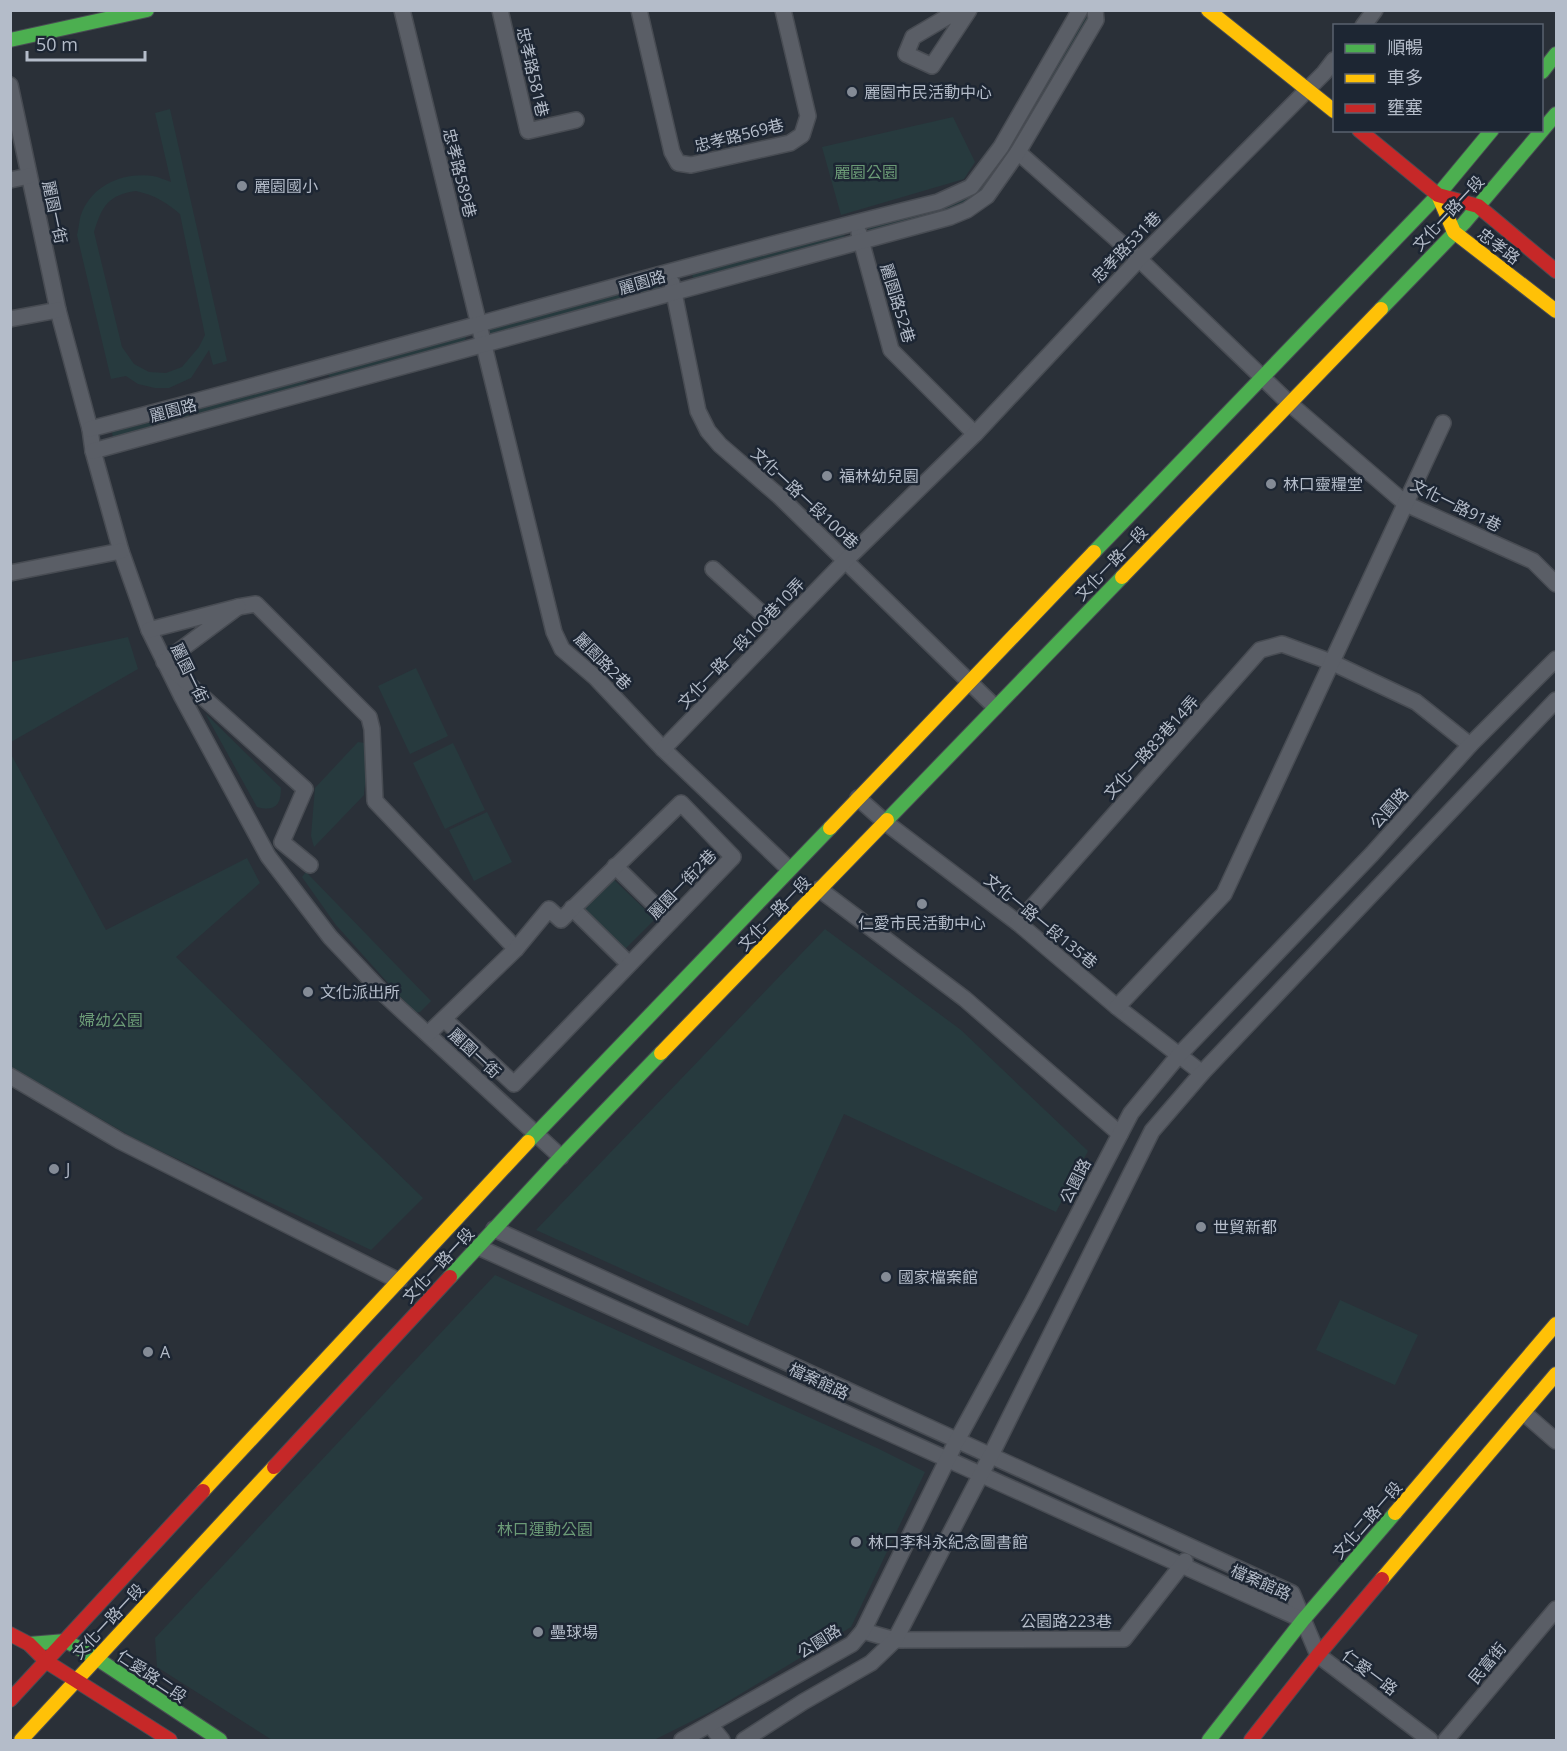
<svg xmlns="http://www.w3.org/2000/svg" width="1567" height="1751" viewBox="0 0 1567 1751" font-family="'Open Sans','Noto Sans TC',sans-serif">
  <rect width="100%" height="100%" fill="#2a3038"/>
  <!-- green -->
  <g fill="#273a3e" fill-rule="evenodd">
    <path d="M 1089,16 L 1089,20 L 1020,134 L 1015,136 L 1014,131 L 1085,18 Z"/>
    <path d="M 170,109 L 227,361 L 213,365 L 209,350 L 191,378 L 169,388 L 155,388 L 138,384 L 126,376 L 111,379 L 77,235 C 79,228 79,219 82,212 C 94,184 124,172 153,176 C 159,177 165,180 171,182 L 155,113 ZM 136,191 C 154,195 166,202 180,214 L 205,335 L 199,347 L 182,367 L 166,373 L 149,372 L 134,364 L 122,347 L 94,232 C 102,206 108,195 136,191 Z"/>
    <path d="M 953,117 L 975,162 L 964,179 L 841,215 L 822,147 Z"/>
    <path d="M 999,158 L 1004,158 L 1005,163 L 980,194 L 964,206 L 869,232 L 867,226 L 955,200 Z"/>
    <path d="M 838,233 L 845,235 L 841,240 L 695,280 L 692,276 L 695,272 Z"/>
    <path d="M 656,282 L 662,285 L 659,289 L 492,336 L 489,333 L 491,328 Z"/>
    <path d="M 467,335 L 464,342 L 348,374 L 330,377 L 327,373 Z"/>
    <path d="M 301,378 L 308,381 L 302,386 L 113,437 L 111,428 Z"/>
    <path d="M 128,637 L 138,669 L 11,742 L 11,662 Z"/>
    <path d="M 416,668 L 448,736 L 410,754 L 378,686 Z"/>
    <path d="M 205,713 L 281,788 C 281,805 275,812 257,807 Z"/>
    <path d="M 358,742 L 365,743 C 371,756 365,779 364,795 L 314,847 L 311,836 L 315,788 Z"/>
    <path d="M 453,743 L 485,810 L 445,829 L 413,763 Z"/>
    <path d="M 12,756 L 106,930 L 247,858 L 260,883 L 176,957 L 423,1198 L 371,1250 L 137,1140 L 11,1067 Z"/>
    <path d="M 487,812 L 512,862 L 474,881 L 449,830 Z"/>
    <path d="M 306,872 L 431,1001 L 420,1012 L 415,1013 L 336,925 L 302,877 Z"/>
    <path d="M 612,878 L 655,919 L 625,949 L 582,908 Z"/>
    <path d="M 825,929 L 961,1030 L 1088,1151 L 1056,1212 L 844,1114 L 748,1326 L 536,1230 Z"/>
    <path d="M 495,1275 L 877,1448 L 925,1472 L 851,1627 L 714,1710 L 654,1740 L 272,1740 L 157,1667 L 155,1638 Z"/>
    <path d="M 1340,1300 L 1418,1335 L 1395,1385 L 1316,1350 Z"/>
  </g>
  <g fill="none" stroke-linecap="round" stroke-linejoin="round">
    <defs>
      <g id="street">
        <path d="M 402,10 L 554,632 L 562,649 L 596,678 L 663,749 L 789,869"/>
        <path d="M 500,10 L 528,131 L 576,120"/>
        <path d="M 639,10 L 672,152 L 678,163 L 691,165 L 790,143 L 802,135 L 808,116 L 783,10"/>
        <path d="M 965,10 L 947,17 L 913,37 L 906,54 L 932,66 L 969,10"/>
        <path d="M 1363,26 L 1375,10"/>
        <path d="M 10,85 L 58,310 L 90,429 L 93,451 L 121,551 L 149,630 L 182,697 L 268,856 L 330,937 L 386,996 L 561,1157"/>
        <path d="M 1018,152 L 1139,259 L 1289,403 L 1406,504 L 1533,561 L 1556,584"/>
        <path d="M 10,180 L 29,176"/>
        <path d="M 859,233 L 891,350 L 975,434"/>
        <path d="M 672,283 L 698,411 L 708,431 L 720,445 L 779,496 L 995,707"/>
        <path d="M 10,319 L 58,310"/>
        <path d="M 90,429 C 374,356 654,272 938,202 L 971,187 L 1001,147 L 1080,10"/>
        <path d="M 93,451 L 950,217 L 967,210 L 987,196 L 1018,152 L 1096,20 L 1095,10"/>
        <path d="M 713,569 L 779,629"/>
        <path d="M 10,573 L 121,551"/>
        <path d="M 238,607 L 256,604 L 369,717 L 372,729 L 375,801 L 516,949"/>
        <path d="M 149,630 L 238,607 L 164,662 L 305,789 L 282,842 L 310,865"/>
        <path d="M 663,749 L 845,561 L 975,434 L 1139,259 L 1324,73 L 1334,60"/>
        <path d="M 858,798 L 885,822 L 1018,923 L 1117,1007 L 1202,1073"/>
        <path d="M 615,866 L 671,921"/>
        <path d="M 819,889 L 965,999 L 1120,1134"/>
        <path d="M 572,908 L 629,964"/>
        <path d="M 1018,923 L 1260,650 L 1282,644 L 1331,662 L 1416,702 L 1470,745"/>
        <path d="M 1117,1007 L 1224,894 L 1443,423"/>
        <path d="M 428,1034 L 516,949 L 549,909 L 561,920 L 681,803 L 733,857 L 514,1084 L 444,1019"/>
        <path d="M 10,1076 L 120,1141 L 399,1281"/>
        <path d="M 494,1229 L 1292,1593 L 1318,1655 L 1430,1740"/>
        <path d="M 478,1247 L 1303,1620"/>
        <path d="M 1524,1413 L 1556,1441"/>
        <path d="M 863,1631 L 895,1640 L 1124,1639 L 1185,1561"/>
        <path d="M 710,1725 L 722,1740"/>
        <path d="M 682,1740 L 852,1644 L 863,1631 L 955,1444 L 1032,1303 L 1131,1113 L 1179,1055 L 1372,854 L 1470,745 L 1556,659"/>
        <path d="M 744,1740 L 803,1702 L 871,1663 L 895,1640 L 991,1455 L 1152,1131 L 1202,1073 L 1556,700"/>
        <path d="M 1446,1740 L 1556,1609"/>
      </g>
      <g id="fast">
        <path d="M 10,40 L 147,10"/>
        <path d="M 1542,72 L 1556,54"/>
        <path d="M 1381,309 L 1464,223 L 1556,114"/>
        <path d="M 1094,552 L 1438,195 L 1492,130"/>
        <path d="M 887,820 L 1122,577"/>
        <path d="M 528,1142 L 830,828"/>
        <path d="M 450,1277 L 561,1157 L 661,1053"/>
        <path d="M 29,1644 L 66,1641 L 96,1658 L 220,1740"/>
        <path d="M 1209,1740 L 1303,1620 L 1395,1513"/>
      </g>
      <g id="slow">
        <path d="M 1208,10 L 1334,111"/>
        <path d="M 1438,195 L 1454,232 L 1556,311"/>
        <path d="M 1122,577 L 1381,309"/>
        <path d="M 830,828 L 1094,552"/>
        <path d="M 661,1053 L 887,820"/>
        <path d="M 203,1491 L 528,1142"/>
        <path d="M 1395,1513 L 1556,1324"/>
        <path d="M 1382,1579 L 1556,1374"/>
        <path d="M 21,1740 L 274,1467"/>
      </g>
      <g id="jam">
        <path d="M 1359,130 L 1438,195 L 1478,206 L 1556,271"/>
        <path d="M 274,1467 L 450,1277"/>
        <path d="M 10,1634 L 29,1644 L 47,1662 L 170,1740"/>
        <path d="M 10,1700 L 203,1491"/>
        <path d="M 1251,1740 L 1318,1655 L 1382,1579"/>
      </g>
    </defs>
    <!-- street casing -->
    <use href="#street" stroke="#484c53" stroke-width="18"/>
    <!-- fast casing -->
    <use href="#fast" stroke="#484c53" stroke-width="16"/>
    <!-- slow casing -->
    <use href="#slow" stroke="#484c53" stroke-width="16"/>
    <!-- jam casing -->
    <use href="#jam" stroke="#484c53" stroke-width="16"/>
    <!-- street -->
    <use href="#street" stroke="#5a5e66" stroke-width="15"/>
    <!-- fast -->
    <use href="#fast" stroke="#4caf50" stroke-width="14"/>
    <!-- slow -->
    <use href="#slow" stroke="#ffc107" stroke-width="14"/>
    <!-- jam -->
    <use href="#jam" stroke="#c62828" stroke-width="14"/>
  </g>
  <!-- markers -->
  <g fill="#848b96" stroke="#1d2633" stroke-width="2">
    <circle cx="852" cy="92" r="6"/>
    <circle cx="242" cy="186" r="6"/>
    <circle cx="827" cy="476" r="6"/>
    <circle cx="1271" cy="484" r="6"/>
    <circle cx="922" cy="904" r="6"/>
    <circle cx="308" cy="992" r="6"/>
    <circle cx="54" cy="1169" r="6"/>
    <circle cx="1201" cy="1227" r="6"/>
    <circle cx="886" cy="1277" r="6"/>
    <circle cx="148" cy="1352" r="6"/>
    <circle cx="856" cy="1542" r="6"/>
    <circle cx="538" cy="1632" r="6"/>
  </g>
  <g text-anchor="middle" stroke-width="5" stroke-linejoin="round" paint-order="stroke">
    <!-- street labels -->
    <g font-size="16" fill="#b4bcc9" stroke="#1d2633">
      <text transform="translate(533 72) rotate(77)" y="6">忠孝路581巷</text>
      <text transform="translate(739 135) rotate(-14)" y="6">忠孝路569巷</text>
      <text transform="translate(460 173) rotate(76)" y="6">忠孝路589巷</text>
      <text transform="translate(55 212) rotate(78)" y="6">麗園一街</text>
      <text transform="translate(1448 213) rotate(-47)" y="6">文化一路一段</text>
      <text transform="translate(1499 246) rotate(37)" y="6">忠孝路</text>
      <text transform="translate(1126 247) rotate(-46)" y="6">忠孝路531巷</text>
      <text transform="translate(642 282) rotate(-16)" y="6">麗園路</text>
      <text transform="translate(898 303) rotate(73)" y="6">麗園路52巷</text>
      <text transform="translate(173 410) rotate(-15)" y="6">麗園路</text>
      <text transform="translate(805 498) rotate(43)" y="6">文化一路一段100巷</text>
      <text transform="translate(1456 505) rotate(26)" y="6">文化一路91巷</text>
      <text transform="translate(1111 563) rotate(-46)" y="6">文化一路一段</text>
      <text transform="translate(741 643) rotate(-46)" y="6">文化一路一段100巷10弄</text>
      <text transform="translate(603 661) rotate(45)" y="6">麗園路2巷</text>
      <text transform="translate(190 673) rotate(64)" y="6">麗園一街</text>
      <text transform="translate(1151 747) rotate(-48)" y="6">文化一路83巷14弄</text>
      <text transform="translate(1389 808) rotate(-48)" y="6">公園路</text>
      <text transform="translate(682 884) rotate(-46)" y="6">麗園一街2巷</text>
      <text transform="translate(774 913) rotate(-46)" y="6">文化一路一段</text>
      <text transform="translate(1041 921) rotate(39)" y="6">文化一路一段135巷</text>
      <text transform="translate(475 1053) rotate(43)" y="6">麗園一街</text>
      <text transform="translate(1075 1181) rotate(-63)" y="6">公園路</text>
      <text transform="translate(438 1265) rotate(-47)" y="6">文化一路一段</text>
      <text transform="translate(819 1381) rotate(25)" y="6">檔案館路</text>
      <text transform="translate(1367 1520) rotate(-49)" y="6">文化二路一段</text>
      <text transform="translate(1261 1582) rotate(24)" y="6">檔案館路</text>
      <text transform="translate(108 1621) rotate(-47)" y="6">文化一路一段</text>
      <text x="1066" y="1627">公園路223巷</text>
      <text transform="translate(819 1641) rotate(-32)" y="6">公園路</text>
      <text transform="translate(1487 1663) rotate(-50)" y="6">民富街</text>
      <text transform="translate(1370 1672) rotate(37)" y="6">仁愛一路</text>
      <text transform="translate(152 1676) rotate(34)" y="6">仁愛路二段</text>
    </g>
    <!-- poi labels -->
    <g font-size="16" fill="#b4bcc9" stroke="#1d2633" text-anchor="start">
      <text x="864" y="98">麗園市民活動中心</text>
      <text x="254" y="192">麗園國小</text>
      <text x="839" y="482">福林幼兒園</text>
      <text x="1283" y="490">林口靈糧堂</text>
      <text x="922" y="929" text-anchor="middle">仁愛市民活動中心</text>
      <text x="320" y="998">文化派出所</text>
      <text x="66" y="1175">J</text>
      <text x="1213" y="1233">世貿新都</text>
      <text x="898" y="1283">國家檔案館</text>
      <text x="160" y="1358">A</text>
      <text x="868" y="1548">林口李科永紀念圖書館</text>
      <text x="550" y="1638">壘球場</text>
    </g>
    <!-- park labels -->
    <g font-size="16" fill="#6b9a76" stroke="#1d2633">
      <text x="866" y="178">麗園公園</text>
      <text x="111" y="1026">婦幼公園</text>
      <text x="545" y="1535">林口運動公園</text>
    </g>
  </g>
  <!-- border -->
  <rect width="1567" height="1751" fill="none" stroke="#b4bcc9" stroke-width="24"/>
  <!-- legend -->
  <rect x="1333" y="24" width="210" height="108" fill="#1d2633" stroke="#59626f" stroke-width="1.5"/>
  <rect x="1345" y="44" width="30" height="9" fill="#4caf50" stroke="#59626f" stroke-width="1.5"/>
  <text x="1387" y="54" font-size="18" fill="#b4bcc9">順暢</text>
  <rect x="1345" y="74" width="30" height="9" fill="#ffc107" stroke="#59626f" stroke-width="1.5"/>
  <text x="1387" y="84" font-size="18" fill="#b4bcc9">車多</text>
  <rect x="1345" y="104" width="30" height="9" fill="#c62828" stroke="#59626f" stroke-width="1.5"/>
  <text x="1387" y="114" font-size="18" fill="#b4bcc9">壅塞</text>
  <!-- scale -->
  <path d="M27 51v9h118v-9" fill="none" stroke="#b4bcc9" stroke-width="3"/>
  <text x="36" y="51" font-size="18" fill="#b4bcc9" stroke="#1d2633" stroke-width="4.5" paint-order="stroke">50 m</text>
</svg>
